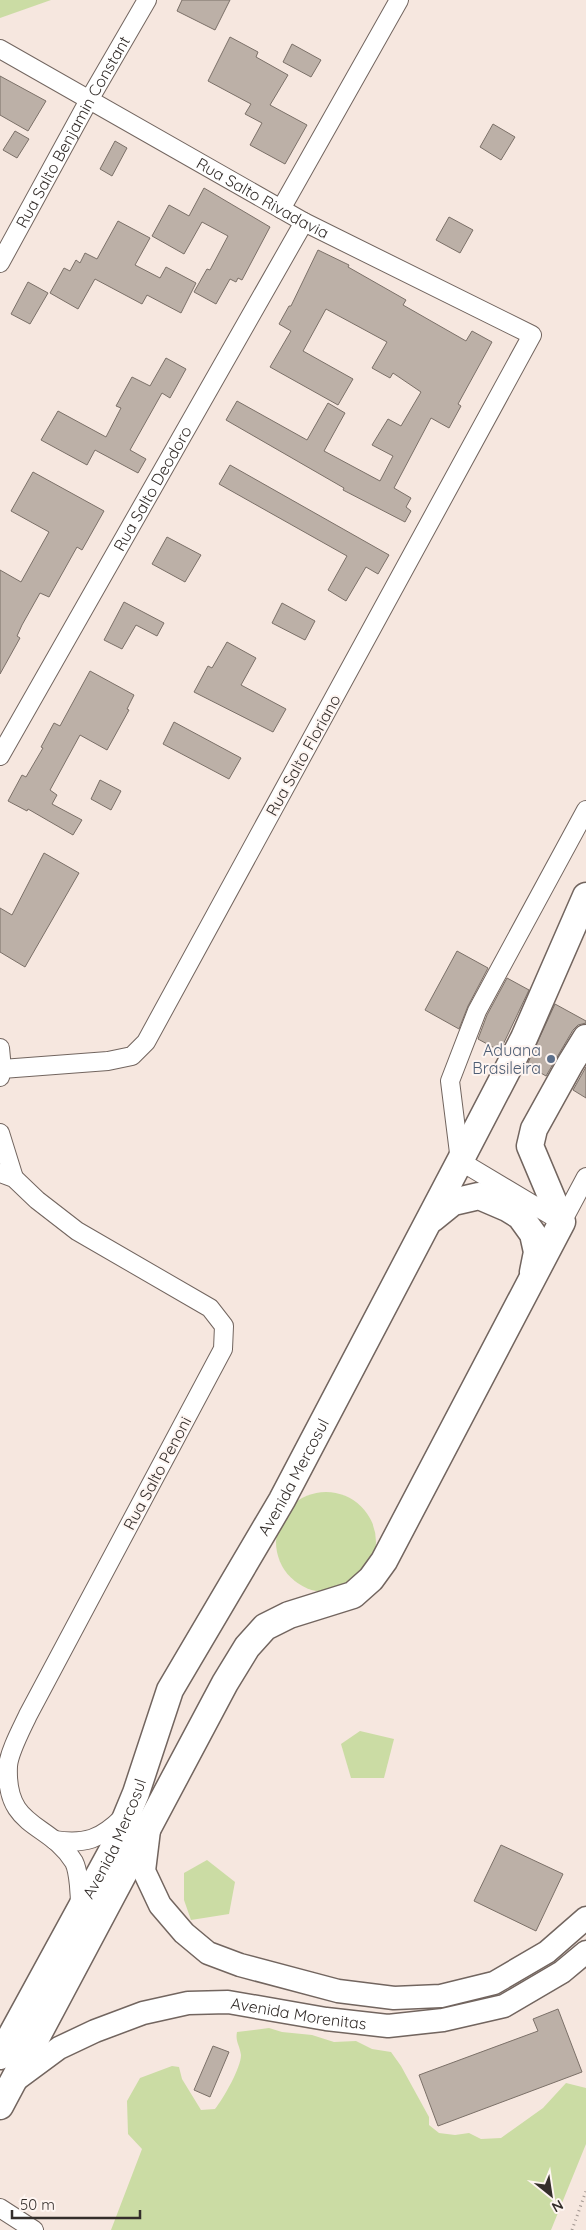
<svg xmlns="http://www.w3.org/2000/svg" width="586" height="2230" viewBox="0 0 586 2230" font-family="Quicksand,sans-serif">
  <rect width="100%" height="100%" fill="#f6e7df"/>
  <!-- green -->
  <g fill="#cbdca4">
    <path d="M 0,0 L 51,0 L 0,18 Z"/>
    <circle cx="326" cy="1542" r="50"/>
    <path d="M 360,1731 L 394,1739 L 384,1778 L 351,1778 L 341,1744 Z"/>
    <path d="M 207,1860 L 235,1882 L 229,1914 L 191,1920 L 184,1900 L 184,1873 Z"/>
    <path d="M 269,2028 L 282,2032 L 312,2035 L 334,2042 L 356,2041 L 372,2049 L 391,2052 L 401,2066 L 429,2117 L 429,2125 L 439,2133 L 455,2135 L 469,2133 L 481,2139 L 501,2138 L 543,2108 L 566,2083 L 586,2088 L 586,2144 L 551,2230 L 111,2230 L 142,2149 L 128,2134 L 127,2101 L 140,2078 L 172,2066 L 179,2067 L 182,2079 L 201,2110 L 215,2109 C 223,2099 241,2068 241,2055 C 240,2046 235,2041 237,2032 Z"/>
  </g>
  <!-- building -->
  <g fill="#bcb0a7" stroke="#7b7068">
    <path d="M 182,0 L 230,0 L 215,30 L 177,11 Z"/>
    <path d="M 230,37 L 258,52 L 256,57 L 288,75 L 270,105 L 307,125 L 285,164 L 250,145 L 262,123 L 245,114 L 251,104 L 208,81 Z"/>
    <path d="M 292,44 L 321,60 L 311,77 L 283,62 Z"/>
    <path d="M 0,76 L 46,101 L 28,131 L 0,115 Z"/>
    <path d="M 493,124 L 515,137 L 501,160 L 480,147 Z"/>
    <path d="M 15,131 L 29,139 L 17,158 L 3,150 Z"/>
    <path d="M 115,141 L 127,148 L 112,176 L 100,169 Z"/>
    <path d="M 204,188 L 270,227 L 242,280 L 238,278 L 236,282 L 230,279 L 216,304 L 194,292 L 207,269 L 210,270 L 228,236 L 202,222 L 184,254 L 152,236 L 169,205 L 189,216 Z"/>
    <path d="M 449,217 L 473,230 L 460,253 L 436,240 Z"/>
    <path d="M 118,221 L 150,238 L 135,265 L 160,278 L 166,267 L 196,283 L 181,313 L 147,295 L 142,304 L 95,279 L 78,309 L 50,293 L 64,268 L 70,271 L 76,260 L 80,263 L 85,253 L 97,259 Z"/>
    <path d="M 318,250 L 349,265 L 348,267 L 406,300 L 403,305 L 466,341 L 472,331 L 492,342 L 458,404 L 461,406 L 449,428 L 431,418 L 394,488 L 411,498 L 406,507 L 411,511 L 405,522 L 343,490 L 344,488 L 226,420 L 237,401 L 307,440 L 328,403 L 345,413 L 324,451 L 380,481 L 393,456 L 372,445 L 388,419 L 401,426 L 421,392 L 393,373 L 390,378 L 372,368 L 387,342 L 326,309 L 303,351 L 353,379 L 338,405 L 270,367 L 291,331 L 279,324 L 289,306 L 291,306 Z"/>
    <path d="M 28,282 L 48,293 L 30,324 L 11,314 Z"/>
    <path d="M 166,358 L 186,369 L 170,398 L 162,393 L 130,450 L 146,459 L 138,473 L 95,450 L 87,465 L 41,440 L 58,411 L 106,437 L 121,408 L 116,406 L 132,377 L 150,386 Z"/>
    <path d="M 230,465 L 389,555 L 378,574 L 366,567 L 346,601 L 328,590 L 347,556 L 219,484 Z"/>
    <path d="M 33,472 L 104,511 L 82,550 L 77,547 L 49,597 L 40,593 L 22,625 L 17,636 L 20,638 L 0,674 L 0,570 L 21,582 L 49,532 L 11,511 Z"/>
    <path d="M 167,537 L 201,555 L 185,582 L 152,564 Z"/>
    <path d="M 124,602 L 164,623 L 157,636 L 136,625 L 122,649 L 104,640 Z"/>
    <path d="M 282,603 L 315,621 L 305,640 L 272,623 Z"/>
    <path d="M 227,642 L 256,658 L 241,685 L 286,709 L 273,732 L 194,692 L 208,666 L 212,668 Z"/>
    <path d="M 90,671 L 134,695 L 127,709 L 129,710 L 107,750 L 80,735 L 50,790 L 57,795 L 52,804 L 82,820 L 73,835 L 28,809 L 27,811 L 8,801 L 22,775 L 26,777 L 43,748 L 41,747 L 54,723 L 60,726 Z"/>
    <path d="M 174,722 L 241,758 L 229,779 L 163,744 Z"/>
    <path d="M 100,780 L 121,791 L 111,810 L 91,799 Z"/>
    <path d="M 44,853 L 79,873 L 25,967 L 0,952 L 0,908 L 12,915 Z"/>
    <path d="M 457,951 L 488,968 L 468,1006 L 459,1029 L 425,1010 Z"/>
    <path d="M 507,978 L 529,990 L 500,1051 L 478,1039 L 487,1015 Z"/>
    <path d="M 555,1004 L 586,1021 L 586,1023 L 578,1025 L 573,1030 L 546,1076 L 527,1065 Z"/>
    <path d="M 586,1067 L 586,1098 L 573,1090 Z"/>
    <path d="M 501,1845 L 563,1874 L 536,1931 L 474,1901 Z"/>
    <path d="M 558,2009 L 582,2072 L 438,2126 L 419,2075 L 538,2031 L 533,2019 Z"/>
    <path d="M 213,2046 L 229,2052 L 210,2097 L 194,2090 Z"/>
  </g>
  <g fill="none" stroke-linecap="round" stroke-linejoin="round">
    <defs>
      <g id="minor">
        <path id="s1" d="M 0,49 L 304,222 L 532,335 L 146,1042 L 132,1056 L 108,1061 L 2,1069"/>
        <path d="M 281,209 L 399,0"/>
        <path id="s2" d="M 0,263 L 89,100 L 147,0"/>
        <path id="s3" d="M 0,756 L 304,222"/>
        <path d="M 586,810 L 477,1011 L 450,1081 L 460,1161 L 562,1222 L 586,1177"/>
        <path d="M 0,1048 L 2,1069 L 0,1077"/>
        <path d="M 0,1133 L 14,1178"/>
        <path d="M 0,1173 L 14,1178 L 37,1200 L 77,1231 L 210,1308 L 224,1326 L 223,1349 L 28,1715 C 22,1728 9,1752 8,1766 C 5,1830 49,1821 74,1862 C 79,1872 80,1897 80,1908"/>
        <path d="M 54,1840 C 85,1845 101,1839 123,1817"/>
        <path d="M 0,2208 L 34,2230"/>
      </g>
      <g id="major">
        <path d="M 149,1830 L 144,1871 L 160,1905 L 184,1933 L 208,1953 L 240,1965 L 338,1991 L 394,1998 L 441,1996 L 494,1983 L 547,1952 L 586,1918"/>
        <path id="s4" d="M 13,2082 L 59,2048 L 95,2031 L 143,2013 L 188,2003 L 228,2002 L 326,2019 L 388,2026 L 443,2020 L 504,2006 L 562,1972 L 586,1952"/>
      </g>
      <g id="highway">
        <path d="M 432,1219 L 453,1202 L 479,1196 L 507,1208 L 520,1216 L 533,1234 L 537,1252 L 533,1272"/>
        <path id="s5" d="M 0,2056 L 112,1851 L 136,1793 L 170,1690 L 282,1500 L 460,1161 L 524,1038 L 586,896"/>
        <path d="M 0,2106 L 225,1683 L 247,1647 L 265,1627 L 289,1615 L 353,1595 L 371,1579 L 384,1561 L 562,1222 L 530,1146 L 534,1129 L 570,1064 L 586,1038"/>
      </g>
    </defs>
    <!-- minor casing -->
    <use href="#minor" stroke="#72655f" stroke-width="20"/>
    <!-- major casing -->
    <use href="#major" stroke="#72655f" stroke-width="25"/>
    <!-- highway casing -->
    <use href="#highway" stroke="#72655f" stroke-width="29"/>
    <!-- path -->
    <path stroke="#a19690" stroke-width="3" stroke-dasharray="1 4" stroke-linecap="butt" d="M 572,2230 L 586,2191"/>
    <!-- minor -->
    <use href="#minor" stroke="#fff" stroke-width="18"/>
    <!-- major -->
    <use href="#major" stroke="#fff" stroke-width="22"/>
    <!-- highway -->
    <use href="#highway" stroke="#fff" stroke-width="26"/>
  </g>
  <!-- markers -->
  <circle fill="#5c6f8a" stroke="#fef5f1" stroke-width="2" cx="551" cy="1059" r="5"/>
  <g text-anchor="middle" stroke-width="4" stroke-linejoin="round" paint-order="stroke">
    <!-- street labels -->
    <g font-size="16" fill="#342e2b" stroke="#fef5f1">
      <text dy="6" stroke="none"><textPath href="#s2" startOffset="150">Rua Salto Benjamin Constant</textPath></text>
      <text dy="6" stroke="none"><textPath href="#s1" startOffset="302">Rua Salto Rivadavia</textPath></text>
      <text dy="6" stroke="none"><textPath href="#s3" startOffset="308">Rua Salto Deodoro</textPath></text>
      <text transform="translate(303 755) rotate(-61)" y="6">Rua Salto Floriano</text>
      <text transform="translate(157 1473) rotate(-62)" y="6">Rua Salto Penoni</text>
      <text dy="6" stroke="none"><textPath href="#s5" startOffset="651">Avenida Mercosul</textPath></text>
      <text dy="6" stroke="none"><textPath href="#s5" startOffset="246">Avenida Mercosul</textPath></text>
      <text dy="6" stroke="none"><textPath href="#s4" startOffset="306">Avenida Morenitas</textPath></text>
    </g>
    <!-- service labels -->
    <g font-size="16" fill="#4e5e75" stroke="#fef5f1" text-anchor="end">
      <text x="541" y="1056">Aduana<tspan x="541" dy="18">Brasileira</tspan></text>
    </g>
  </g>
  <!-- north arrow -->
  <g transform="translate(551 2195) rotate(150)" stroke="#fef5f1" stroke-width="4" paint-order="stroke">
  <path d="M0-4L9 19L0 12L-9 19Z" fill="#342e2b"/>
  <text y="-8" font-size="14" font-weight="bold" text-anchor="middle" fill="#342e2b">N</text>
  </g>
  <!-- scale -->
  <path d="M12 2210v8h128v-8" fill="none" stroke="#342e2b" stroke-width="2.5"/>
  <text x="20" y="2210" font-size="15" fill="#342e2b" stroke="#fef5f1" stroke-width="4" paint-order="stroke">50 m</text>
</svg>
